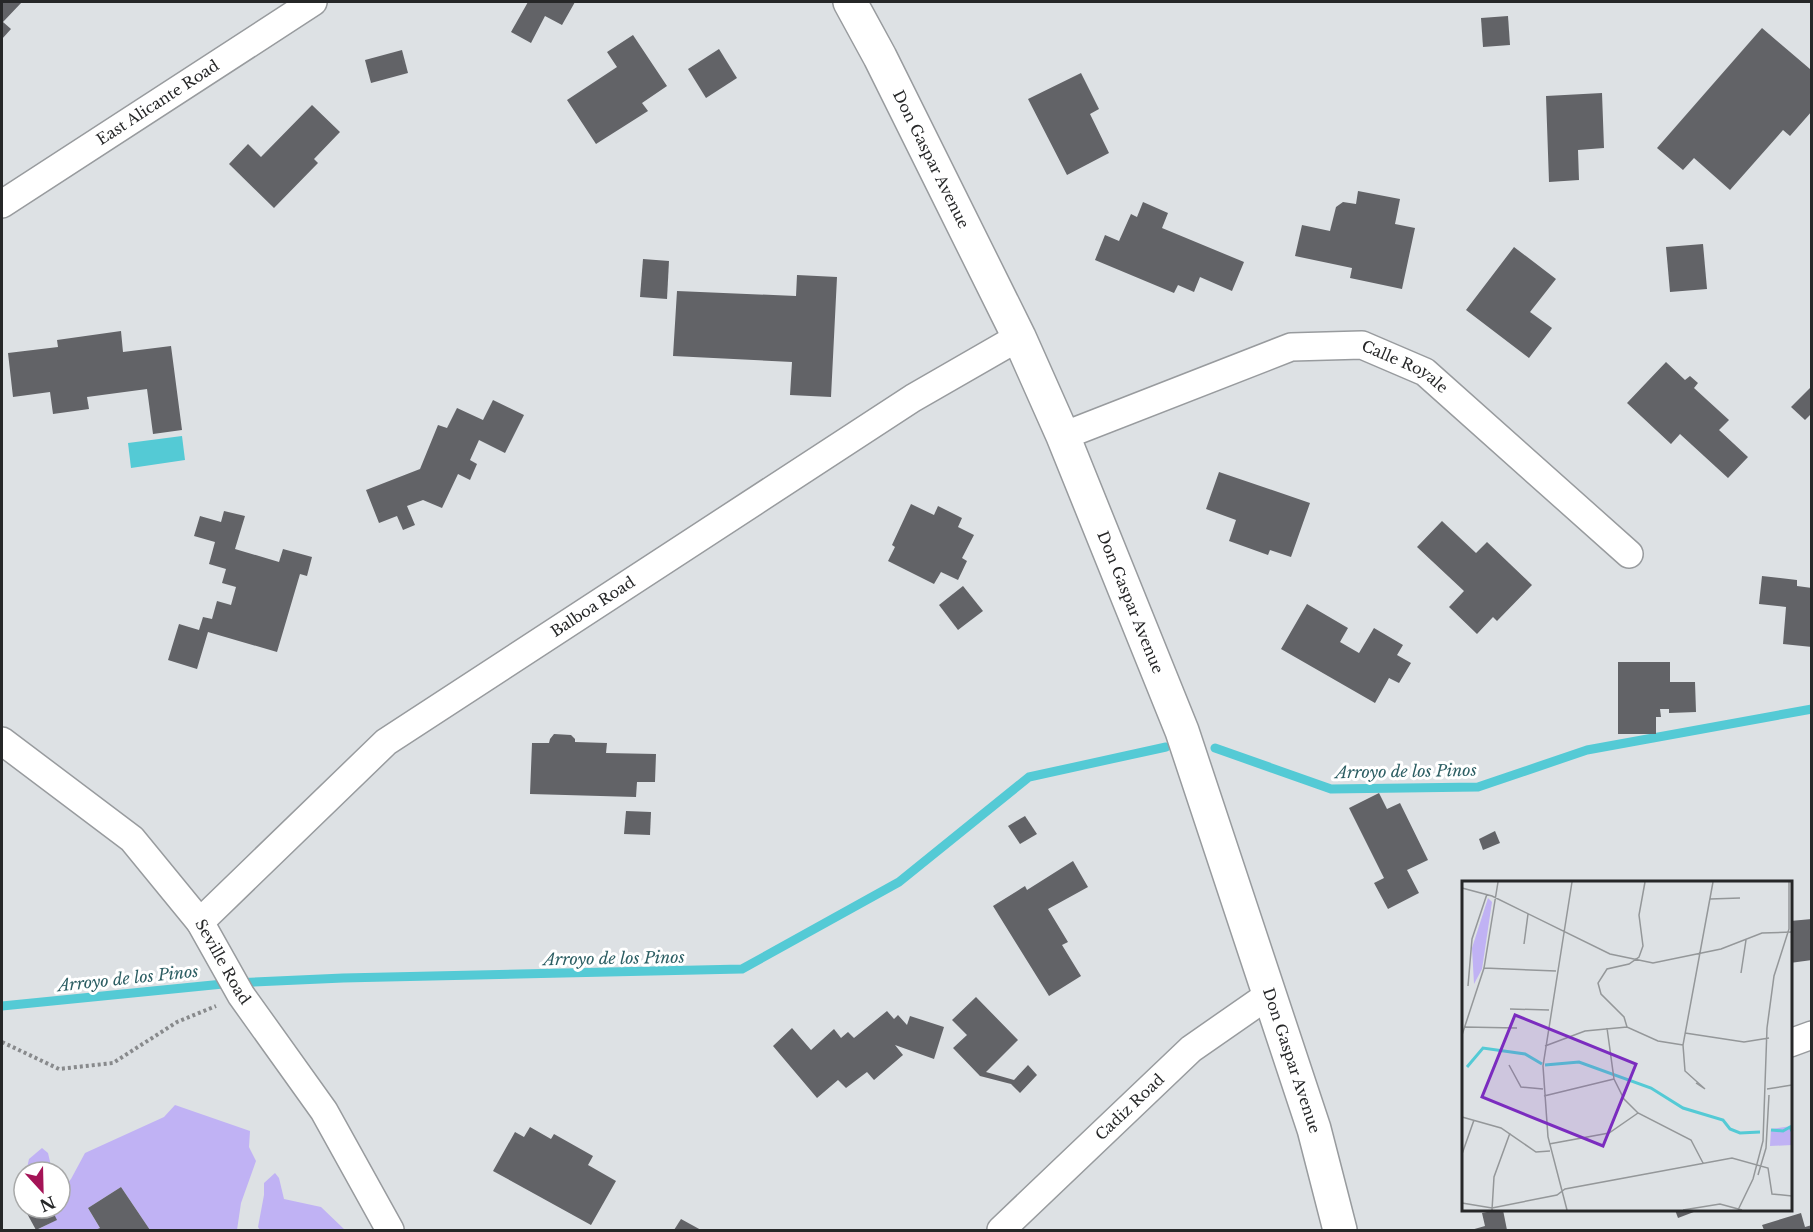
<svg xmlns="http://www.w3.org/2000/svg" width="1813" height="1232" viewBox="0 0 1813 1232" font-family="'Libre Baskerville',serif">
  <rect width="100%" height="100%" fill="#dde1e4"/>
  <!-- green -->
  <g fill="#c0b2f4">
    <path d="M 175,1105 L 250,1131 L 249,1147 L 256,1161 L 241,1203 L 237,1230 L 150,1230 L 121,1187 L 88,1208 L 100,1228 L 95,1230 L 37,1230 L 56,1220 L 51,1208 L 60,1208 L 60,1192 L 71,1179 L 85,1153 L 164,1117 Z"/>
    <path d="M 42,1148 L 48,1153 L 51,1166 L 49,1172 L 26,1172 L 29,1159 Z"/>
    <path d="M 275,1173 L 279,1178 L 284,1199 L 321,1207 L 345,1230 L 260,1230 L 258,1227 L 264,1195 L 264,1183 Z"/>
  </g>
  <!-- water -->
  <path fill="#54cad5" d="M 182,436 L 185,460 L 131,468 L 128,443 Z"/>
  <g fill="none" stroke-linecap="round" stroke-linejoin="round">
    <!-- stream -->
    <g stroke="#54cad5" stroke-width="9">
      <path d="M 1215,748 L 1331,789 L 1478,787 L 1587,750 L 1812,709"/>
      <path d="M 2,1006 L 233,983 L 343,978 L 742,969 L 899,882 L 1029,777 L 1166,747"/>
    </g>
  </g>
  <!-- building -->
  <g fill="#626367">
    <path d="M 2,2 L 22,2 L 3,22 L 11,29 L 2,39 Z"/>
    <path d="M 528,2 L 575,2 L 562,25 L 545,16 L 531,43 L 511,32 Z"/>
    <path d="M 1508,16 L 1510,45 L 1483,47 L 1481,18 Z"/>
    <path d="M 1762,28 L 1810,69 L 1812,67 L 1812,111 L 1790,136 L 1783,130 L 1730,190 L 1694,158 L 1683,170 L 1657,148 Z"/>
    <path d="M 633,35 L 667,86 L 642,103 L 648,111 L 596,144 L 567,100 L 617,67 L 607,52 Z"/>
    <path d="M 719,49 L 737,78 L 706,98 L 688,69 Z"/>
    <path d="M 402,50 L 408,73 L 371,83 L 365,60 Z"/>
    <path d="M 1081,73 L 1099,109 L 1090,114 L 1109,153 L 1067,175 L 1028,99 Z"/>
    <path d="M 1602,93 L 1604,148 L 1578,150 L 1579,180 L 1549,182 L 1546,96 Z"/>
    <path d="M 312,105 L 340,132 L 314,159 L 318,163 L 274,208 L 229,164 L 248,144 L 261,157 Z"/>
    <path d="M 1358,191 L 1400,199 L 1395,224 L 1415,228 L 1402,289 L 1350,278 L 1352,268 L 1295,256 L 1302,225 L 1330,231 L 1336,207 L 1343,202 L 1356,204 Z"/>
    <path d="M 1143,202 L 1168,213 L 1162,228 L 1244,262 L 1232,291 L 1200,277 L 1194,292 L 1178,285 L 1174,293 L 1095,260 L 1105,235 L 1119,241 L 1131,214 L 1137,217 Z"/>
    <path d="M 1703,244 L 1707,289 L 1670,292 L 1666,247 Z"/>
    <path d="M 1514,247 L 1556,279 L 1530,312 L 1552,328 L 1529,358 L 1466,310 Z"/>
    <path d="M 643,259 L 669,261 L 667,299 L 640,297 Z"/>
    <path d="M 797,275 L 837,277 L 831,397 L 790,395 L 792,362 L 673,356 L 677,291 L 796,296 Z"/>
    <path d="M 121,331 L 123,352 L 171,346 L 182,430 L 153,434 L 147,389 L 87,397 L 89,409 L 53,414 L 50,392 L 13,397 L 8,353 L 58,347 L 57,340 Z"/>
    <path d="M 1666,362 L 1685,380 L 1690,376 L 1698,383 L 1694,388 L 1729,420 L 1719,430 L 1748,457 L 1728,478 L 1680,434 L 1671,444 L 1627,403 Z"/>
    <path d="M 1812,386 L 1812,413 L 1805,420 L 1791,407 Z"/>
    <path d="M 493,400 L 524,415 L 505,453 L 479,440 L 470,460 L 477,464 L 470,480 L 458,474 L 442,508 L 423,500 L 407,506 L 415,525 L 403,530 L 397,516 L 379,523 L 366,490 L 420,469 L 438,425 L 447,428 L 457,408 L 483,420 Z"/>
    <path d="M 1219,472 L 1310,503 L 1291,557 L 1270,550 L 1268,555 L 1229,541 L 1236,520 L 1206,509 Z"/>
    <path d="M 911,504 L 934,515 L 938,506 L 962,518 L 958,527 L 974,535 L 962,558 L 967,561 L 958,580 L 941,572 L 934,584 L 888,561 L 895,547 L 892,545 Z"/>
    <path d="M 224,511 L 245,516 L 235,549 L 279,562 L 283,549 L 312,557 L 307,576 L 300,574 L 277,652 L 208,632 L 197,669 L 168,660 L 179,624 L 199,630 L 203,617 L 212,619 L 217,601 L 231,605 L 236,587 L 222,583 L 226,569 L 209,564 L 215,542 L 194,536 L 200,516 L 221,522 Z"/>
    <path d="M 1442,521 L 1476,553 L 1487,542 L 1532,585 L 1497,621 L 1493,617 L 1477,634 L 1449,607 L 1464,591 L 1417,547 Z"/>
    <path d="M 1762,576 L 1797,580 L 1797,586 L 1812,588 L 1812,647 L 1783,644 L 1786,607 L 1759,604 Z"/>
    <path d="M 963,586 L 983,611 L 958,630 L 939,605 Z"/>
    <path d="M 1307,604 L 1348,628 L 1340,642 L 1359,653 L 1374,628 L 1403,645 L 1397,655 L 1411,663 L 1399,683 L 1389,678 L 1375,703 L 1281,649 Z"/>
    <path d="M 1618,662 L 1670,662 L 1670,682 L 1695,682 L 1696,712 L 1669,713 L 1669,709 L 1660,709 L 1661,717 L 1656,717 L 1656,734 L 1618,734 Z"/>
    <path d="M 554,734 L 571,735 L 575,739 L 575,742 L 607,743 L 606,753 L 656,754 L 655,782 L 637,782 L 636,797 L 530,794 L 532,743 L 549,743 L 550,739 Z"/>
    <path d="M 1379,793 L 1387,809 L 1400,803 L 1428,860 L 1407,870 L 1419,893 L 1388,909 L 1374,883 L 1384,878 L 1349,808 Z"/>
    <path d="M 626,811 L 651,812 L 650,835 L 624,834 Z"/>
    <path d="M 1025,816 L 1037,834 L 1020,844 L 1008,826 Z"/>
    <path d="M 1495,831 L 1500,843 L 1483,850 L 1479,839 Z"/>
    <path d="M 1073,861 L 1088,887 L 1048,909 L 1068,942 L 1062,945 L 1081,976 L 1049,996 L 993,906 L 1025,886 L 1027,890 Z"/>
    <path d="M 1812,919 L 1812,960 L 1790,963 L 1790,921 Z"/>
    <path d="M 976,997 L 1018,1040 L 986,1072 L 1014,1080 L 1028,1065 L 1037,1075 L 1020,1093 L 1011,1084 L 980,1076 L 953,1048 L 967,1035 L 952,1020 Z"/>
    <path d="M 887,1011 L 894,1019 L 898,1015 L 907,1025 L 910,1016 L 944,1027 L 934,1059 L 895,1045 L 903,1055 L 874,1080 L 867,1072 L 846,1088 L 838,1080 L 817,1098 L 773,1046 L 792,1028 L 811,1050 L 834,1029 L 841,1038 L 848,1032 L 854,1038 Z"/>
    <path d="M 530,1127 L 551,1139 L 554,1134 L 593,1156 L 588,1165 L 616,1181 L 591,1225 L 493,1171 L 515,1132 L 524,1137 Z"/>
    <path d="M 121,1187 L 150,1230 L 95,1230 L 100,1228 L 88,1208 Z"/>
    <path d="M 24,1208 L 51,1208 L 57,1220 L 36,1230 Z"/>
    <path d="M 1497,1210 L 1503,1210 L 1507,1230 L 1471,1230 L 1485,1226 L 1482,1213 Z"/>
    <path d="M 1675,1210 L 1699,1210 L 1678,1218 Z"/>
    <path d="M 1801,1213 L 1805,1227 L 1812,1225 L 1812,1230 L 1764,1230 L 1762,1225 Z"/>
    <path d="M 681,1219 L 701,1230 L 674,1230 Z"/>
  </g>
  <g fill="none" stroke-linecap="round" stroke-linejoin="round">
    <defs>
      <g id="street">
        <path id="s1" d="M 2,204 L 313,2"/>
        <path id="s2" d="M 1063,436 L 1291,347 L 1362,345 L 1425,372 L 1629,554"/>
        <path id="s3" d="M 2,741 L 132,839 L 200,922 L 241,995 L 324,1111 L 390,1230"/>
        <path id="s4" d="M 200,922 L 386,742 L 913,398 L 1019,337"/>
        <path d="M 1790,1043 L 1812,1035"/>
        <path id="s5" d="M 1001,1230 L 1191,1049 L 1270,994"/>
      </g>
      <g id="secondary">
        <path id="s6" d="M 850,2 L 880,57 L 1019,337 L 1063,436 L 1182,731 L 1314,1129 L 1340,1230"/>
      </g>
    </defs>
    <!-- street casing -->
    <use href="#street" stroke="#989b9e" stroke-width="30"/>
    <!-- secondary casing -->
    <use href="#secondary" stroke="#989b9e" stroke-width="36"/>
    <!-- path -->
    <path stroke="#888a8c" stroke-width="4" stroke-dasharray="3 3" stroke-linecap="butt" d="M 2,1042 L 59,1069 L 113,1063 L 177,1022 L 216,1006"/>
    <!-- street -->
    <use href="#street" stroke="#fff" stroke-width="27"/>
    <!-- secondary -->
    <use href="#secondary" stroke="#fff" stroke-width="33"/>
  </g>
  <g text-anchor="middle" stroke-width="6" stroke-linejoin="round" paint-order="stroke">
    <!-- street labels -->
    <g font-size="15" fill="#262728" stroke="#fff">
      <text dy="5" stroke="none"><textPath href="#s1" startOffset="186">East Alicante Road</textPath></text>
      <text dy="5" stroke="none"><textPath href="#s6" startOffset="177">Don Gaspar Avenue</textPath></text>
      <text dy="5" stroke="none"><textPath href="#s2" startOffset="364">Calle Royale</textPath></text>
      <text dy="5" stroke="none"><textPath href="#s6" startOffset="663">Don Gaspar Avenue</textPath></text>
      <text dy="5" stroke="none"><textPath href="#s4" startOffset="506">Balboa Road</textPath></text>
      <text dy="5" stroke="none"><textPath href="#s3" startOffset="316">Seville Road</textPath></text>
      <text dy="5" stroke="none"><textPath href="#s6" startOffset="1149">Don Gaspar Avenue</textPath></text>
      <text dy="5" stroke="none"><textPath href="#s5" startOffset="178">Cadiz Road</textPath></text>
    </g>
    <!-- water labels -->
    <g font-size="16" font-style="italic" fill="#2c5e63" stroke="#fff">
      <text transform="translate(1406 771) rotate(-1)" y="6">Arroyo de los Pinos</text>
      <text transform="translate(614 958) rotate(-1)" y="6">Arroyo de los Pinos</text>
      <text transform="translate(128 978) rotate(-6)" y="6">Arroyo de los Pinos</text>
    </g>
  </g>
  <!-- overview -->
  <g transform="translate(1462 881)">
    <rect width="330" height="330" fill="#dde1e4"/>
    <path d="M 26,17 L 30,21 L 20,88 L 12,103 L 10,67 ZM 330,245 L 330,264 L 308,265 L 309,248 Z" fill="#c0b2f4"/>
    <path fill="none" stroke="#54cad5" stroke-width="3" d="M 83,184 L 117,181 L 189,207 L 221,227 L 261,239 L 268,248 L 278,252 L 298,251M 5,186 L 21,167 L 63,173 L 80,183M 309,249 L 321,250 L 328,246 L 330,250"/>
    <path fill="none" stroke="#949799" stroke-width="1.5" d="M 0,7 L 30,15 L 148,73 L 191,82 L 259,68 L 300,52 L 330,51M 248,18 L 278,17M 62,63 L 66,33M 22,87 L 94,90M 279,92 L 284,59M 6,105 L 10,58 L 25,13M 48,128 L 87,129M 2,146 L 55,147M 165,146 L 162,136 L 139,113 L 136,102 L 145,88 L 167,83 L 177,76 L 181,65 L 177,34 L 183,1M 145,147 L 152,198 L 162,218 L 176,232 L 229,259 L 241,282M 223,152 L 282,161 L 307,157M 0,154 L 22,87 L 36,1M 83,165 L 123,150 L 165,146 L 196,160 L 221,164M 47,184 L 59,206 L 81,208M 234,202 L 243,208 L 223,190 L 221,164 L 251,1M 305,208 L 330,204M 82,215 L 152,198M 0,236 L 39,247 L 74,271 L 88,270M 87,263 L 147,252 L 176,232M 0,273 L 12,239M 296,294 L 304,267 L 307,214M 0,322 L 30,327 L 95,314 L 103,308 L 270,277 L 306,287 L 310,313 L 330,315M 30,329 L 32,296 L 48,252M 105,329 L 86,256 L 81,185 L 110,1M 221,329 L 258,323 L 280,329M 276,329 L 291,298 L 301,260 L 305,147 L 312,95 L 327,48 L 327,1"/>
    <path fill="#7b2cbf" fill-opacity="0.15" stroke="#7b2cbf" stroke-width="3" d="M 53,134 L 174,183 L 141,265 L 20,216 Z"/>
    <rect width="330" height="330" fill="none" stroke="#262728" stroke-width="3"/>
  </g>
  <!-- border -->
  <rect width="1813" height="1232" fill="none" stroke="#262728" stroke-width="6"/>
  <!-- north arrow -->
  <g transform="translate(42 1190) rotate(158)"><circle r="28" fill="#ffffff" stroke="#a8a9a9" stroke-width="1.5"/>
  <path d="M0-4.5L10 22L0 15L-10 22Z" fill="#a41356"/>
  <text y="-9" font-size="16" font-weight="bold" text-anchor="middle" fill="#262728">N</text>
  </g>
</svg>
